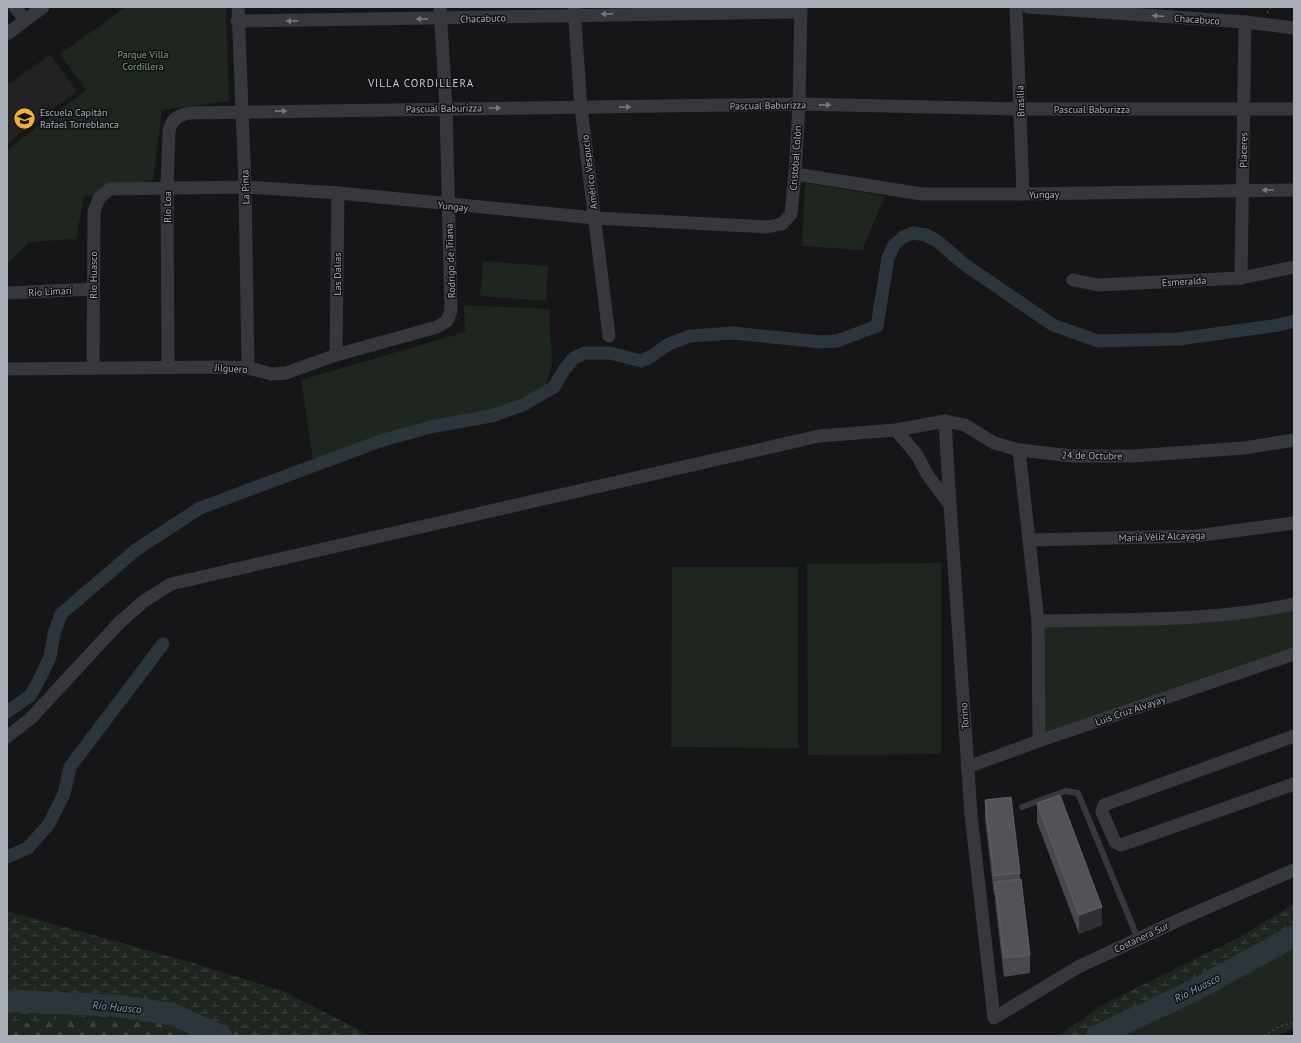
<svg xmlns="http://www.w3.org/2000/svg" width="1301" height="1043" viewBox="0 0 1301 1043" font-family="'PT Sans',sans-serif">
  <defs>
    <pattern id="forest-firs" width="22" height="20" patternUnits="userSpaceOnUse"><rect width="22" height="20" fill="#1e261f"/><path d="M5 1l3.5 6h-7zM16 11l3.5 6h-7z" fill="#3c433d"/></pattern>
    <pattern id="wetland-marsh" width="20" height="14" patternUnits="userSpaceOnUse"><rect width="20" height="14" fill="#1e261f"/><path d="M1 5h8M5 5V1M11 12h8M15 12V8" fill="none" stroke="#3c433d"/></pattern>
  </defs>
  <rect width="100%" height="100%" fill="#161618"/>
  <!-- built -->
  <path fill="#222225" d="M 50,55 L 77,91 L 7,144 L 7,85 Z"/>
  <!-- forest -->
  <path fill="url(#forest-firs)" d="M 7,953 L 288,1036 L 7,1036 Z"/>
  <!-- wetland -->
  <g fill="url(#wetland-marsh)">
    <path d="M 1294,904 L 1294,1003 L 1198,1036 L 1058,1036 L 1104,1004 L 1240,937 Z"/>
    <path d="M 7,911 L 190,962 L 283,991 L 371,1036 L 249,1036 L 175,1013 L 103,1014 L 7,1025 Z"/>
  </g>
  <!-- green -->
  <g fill="#1e261f">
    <path d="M 126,7 L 226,7 L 229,101 L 162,110 L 153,180 L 110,189 L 84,197 L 76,239 L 29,242 L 7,264 L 7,150 L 86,90 L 60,54 Z"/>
    <path d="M 805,183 L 885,196 L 862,250 L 802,246 Z"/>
    <path d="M 483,261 L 548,266 L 546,301 L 480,296 Z"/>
    <path d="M 464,305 L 549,309 L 552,364 L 546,385 L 505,411 L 313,460 L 301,380 L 465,332 Z"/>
    <path d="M 941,563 L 941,754 L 808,755 L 807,564 Z"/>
    <path d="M 672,567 L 798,567 L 798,748 L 671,747 Z"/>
    <path d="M 1294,607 L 1294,652 L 1041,738 L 1040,622 Z"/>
    <path d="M 1294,936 L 1294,1028 L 1279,1036 L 1097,1036 L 1193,991 Z"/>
  </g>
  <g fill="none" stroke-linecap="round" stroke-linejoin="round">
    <!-- canal -->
    <g stroke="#2c353c" stroke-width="13">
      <path d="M 7,712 L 30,696 L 38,682 L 50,657 L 54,634 L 61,614 L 137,549 L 200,508 L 380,441 L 430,427 L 491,416 L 523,405 L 554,387 L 564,370 L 574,358 L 585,353 L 610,353 L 641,361 L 650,357 L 669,344 L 690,336 L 733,333 L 821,342 L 837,341 L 877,326 L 888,258 L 894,245 L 903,237 L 913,233 L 926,235 L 937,241 L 964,264 L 1053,325 L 1098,341 L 1179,339 L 1279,325 L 1294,321"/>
      <path d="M 7,857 L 28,848 L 49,824 L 64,794 L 70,767 L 163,644"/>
    </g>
    <!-- river -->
    <g stroke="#2c353c" stroke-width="22">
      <path d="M 7,1002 L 15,1001 L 119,1006 L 172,1014 L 221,1036"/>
      <path d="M 1097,1036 L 1193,991 L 1294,936"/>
    </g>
    <!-- path -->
    <g stroke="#3d3f44" stroke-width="2" stroke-dasharray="2 3" stroke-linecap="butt">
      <path d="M 1267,13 L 1271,7"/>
      <path d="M 1264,1036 L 1278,1027 L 1294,1022"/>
    </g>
    <!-- service -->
    <path stroke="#37383d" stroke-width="6" d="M 1022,807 L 1065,791 L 1078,793 L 1138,939"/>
    <!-- minor -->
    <g stroke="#37383d" stroke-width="13">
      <path d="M 15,7 L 25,20"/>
      <path d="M 238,7 L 245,187 L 248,368"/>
      <path d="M 574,7 L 581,108 L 609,336"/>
      <path d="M 1016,7 L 1023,194"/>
      <path d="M 1028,7 L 1245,22 L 1294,28"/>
      <path d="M 237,21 C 425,19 613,14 800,12"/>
      <path d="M 7,34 L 43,7"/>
      <path d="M 795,174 L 922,194 L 1023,194 L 1294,190"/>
      <path d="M 1241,278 L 1245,22"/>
      <path d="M 1073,280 L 1098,285 L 1241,278 L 1294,267"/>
      <path d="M 7,293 L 93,289"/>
      <path d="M 336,355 L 338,193"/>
      <path d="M 168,366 L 167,188 L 169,131 C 172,118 178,116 189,113 L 799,104 L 1021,109 L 1294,109"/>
      <path d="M 93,368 L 94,212 L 99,198 L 110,189 L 245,187 L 338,193 L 595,218 L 767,227 L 782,224 L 791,214 L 795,174 L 799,104 L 801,7"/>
      <path d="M 7,369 L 219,367 L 248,368 L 272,374 L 286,373 L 336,355 L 437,327 L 447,321 L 451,311 L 446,108 L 440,7"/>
      <path d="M 945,421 L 950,505"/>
      <path d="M 896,430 L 917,455 L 927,474 L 950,505 L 971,815 L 994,1018 L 1078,967 L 1181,919 L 1294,870"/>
      <path d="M 1019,450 L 1038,621 L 1039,741"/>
      <path d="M 1030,540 L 1196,536 L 1294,523"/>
      <path d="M 1038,621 C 1123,619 1211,622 1294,604"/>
      <path d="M 1294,736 L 1104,805 L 1102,812 L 1115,842 L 1121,845 L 1294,784"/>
      <path d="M 7,737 L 31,718 L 119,623 L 144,601 L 171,584 L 210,575 L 819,436 L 896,430 L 945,421 L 965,425 L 994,443 L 1019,450 L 1073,456 L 1133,456 L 1244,448 L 1294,440"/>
      <path d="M 967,767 L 1039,741 L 1294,654"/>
    </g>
  </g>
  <!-- wall -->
  <g fill="#47494d">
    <path d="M 985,800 L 1020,873 L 1020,879 L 1030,955 L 1030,973 L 1004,977 L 995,901 L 995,895 L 994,895 L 985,819 Z"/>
    <path d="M 1037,803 L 1102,925 L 1079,934 L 1037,822 Z"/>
  </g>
  <!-- shaded-wall -->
  <path fill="#2f3033" d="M 1102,907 L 1102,925 L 1079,934 L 1079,915 Z"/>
  <!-- building -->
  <g fill="#525359" stroke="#5f6168">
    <path d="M 1060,795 L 1102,907 L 1079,915 L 1037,803 Z"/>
    <path d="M 1011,797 L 1020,873 L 994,876 L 985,800 Z"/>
    <path d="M 1021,879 L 1030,955 L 1004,958 L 995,882 Z"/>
  </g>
  <!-- one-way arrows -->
  <defs><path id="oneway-solid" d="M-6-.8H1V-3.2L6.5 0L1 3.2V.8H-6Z"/></defs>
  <g fill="#757881">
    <use href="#oneway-solid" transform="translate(607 14) rotate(179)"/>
    <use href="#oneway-solid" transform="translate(1158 16) rotate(-176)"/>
    <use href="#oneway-solid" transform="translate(422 19) rotate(179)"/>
    <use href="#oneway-solid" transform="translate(292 21) rotate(179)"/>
    <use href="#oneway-solid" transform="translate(825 105) rotate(1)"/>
    <use href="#oneway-solid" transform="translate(625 107) rotate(-1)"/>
    <use href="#oneway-solid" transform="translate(495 108)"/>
    <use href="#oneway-solid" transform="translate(281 111) rotate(-1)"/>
    <use href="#oneway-solid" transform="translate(1268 190) rotate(180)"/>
  </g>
  <!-- icons -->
  <defs>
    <symbol id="school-disc" viewBox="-11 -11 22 22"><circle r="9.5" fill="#f2b134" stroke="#111113"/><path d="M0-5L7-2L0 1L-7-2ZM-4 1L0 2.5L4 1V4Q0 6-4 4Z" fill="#111"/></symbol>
  </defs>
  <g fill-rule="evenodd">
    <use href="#school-disc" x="12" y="106" width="25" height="25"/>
  </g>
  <g text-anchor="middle" stroke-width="3" stroke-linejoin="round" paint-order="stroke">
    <!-- street labels -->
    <g font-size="10" fill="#a8adb8" stroke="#111113">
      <text transform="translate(483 18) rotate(-2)" y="4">Chacabuco</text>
      <text transform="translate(1197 19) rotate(4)" y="4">Chacabuco</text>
      <text transform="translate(1020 101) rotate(-92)" y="4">Brasilia</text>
      <text transform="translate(768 105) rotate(-1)" y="4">Pascual Baburizza</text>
      <text transform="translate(444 108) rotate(-1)" y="4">Pascual Baburizza</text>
      <text x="1092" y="113">Pascual Baburizza</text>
      <text transform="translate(1243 150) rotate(-89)" y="4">Placeres</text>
      <text transform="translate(795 158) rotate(-86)" y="4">Cristóbal Colón</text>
      <text transform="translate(589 172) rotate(-97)" y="4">Américo Vespucio</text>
      <text transform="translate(245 187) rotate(-92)" y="4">La Pinta</text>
      <text transform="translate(1044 194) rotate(-1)" y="4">Yungay</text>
      <text transform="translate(453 206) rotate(6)" y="4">Yungay</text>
      <text transform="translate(167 207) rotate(-90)" y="4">Río Loa</text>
      <text transform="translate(450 261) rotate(-92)" y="4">Rodrigo de Triana</text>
      <text transform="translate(337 274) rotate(-90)" y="4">Las Dalias</text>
      <text transform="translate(93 275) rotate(-90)" y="4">Río Huasco</text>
      <text transform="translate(1184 281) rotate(-3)" y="4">Esmeralda</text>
      <text transform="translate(50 291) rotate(-3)" y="4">Río Limarí</text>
      <text transform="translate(231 368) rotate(4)" y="4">Jilguero</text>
      <text transform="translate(1092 455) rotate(1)" y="4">24 de Octubre</text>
      <text transform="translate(1162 536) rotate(-2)" y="4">María Véliz Alcayaga</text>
      <text transform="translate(1130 710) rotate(-19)" y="4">Luis Cruz Alvayay</text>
      <text transform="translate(964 716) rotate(-94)" y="4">Torino</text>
      <text transform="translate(1141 937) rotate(-25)" y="4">Costanera Sur</text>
    </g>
    <!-- park labels -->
    <g font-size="10" fill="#7fa381" stroke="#111113">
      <text x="143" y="58">Parque Villa<tspan x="143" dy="12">Cordillera</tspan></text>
    </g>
    <!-- poi labels -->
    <g font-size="10" fill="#a8adb8" stroke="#111113" text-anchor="start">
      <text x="40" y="116">Escuela Capitán<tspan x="40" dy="12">Rafael Torreblanca</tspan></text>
    </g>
    <!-- neighbourhood labels -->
    <g font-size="11" letter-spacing="1" fill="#c9ccd4" stroke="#111113">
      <text x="421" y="87">VILLA CORDILLERA</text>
    </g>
    <!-- water labels -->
    <g font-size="11" font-style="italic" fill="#7f9bb3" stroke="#111113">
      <text transform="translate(1197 988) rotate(-27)" y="4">Río Huasco</text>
      <text transform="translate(117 1007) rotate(5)" y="4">Río Huasco</text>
    </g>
  </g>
  <!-- border -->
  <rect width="1301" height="1043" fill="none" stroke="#a8adb8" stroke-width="16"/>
</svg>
